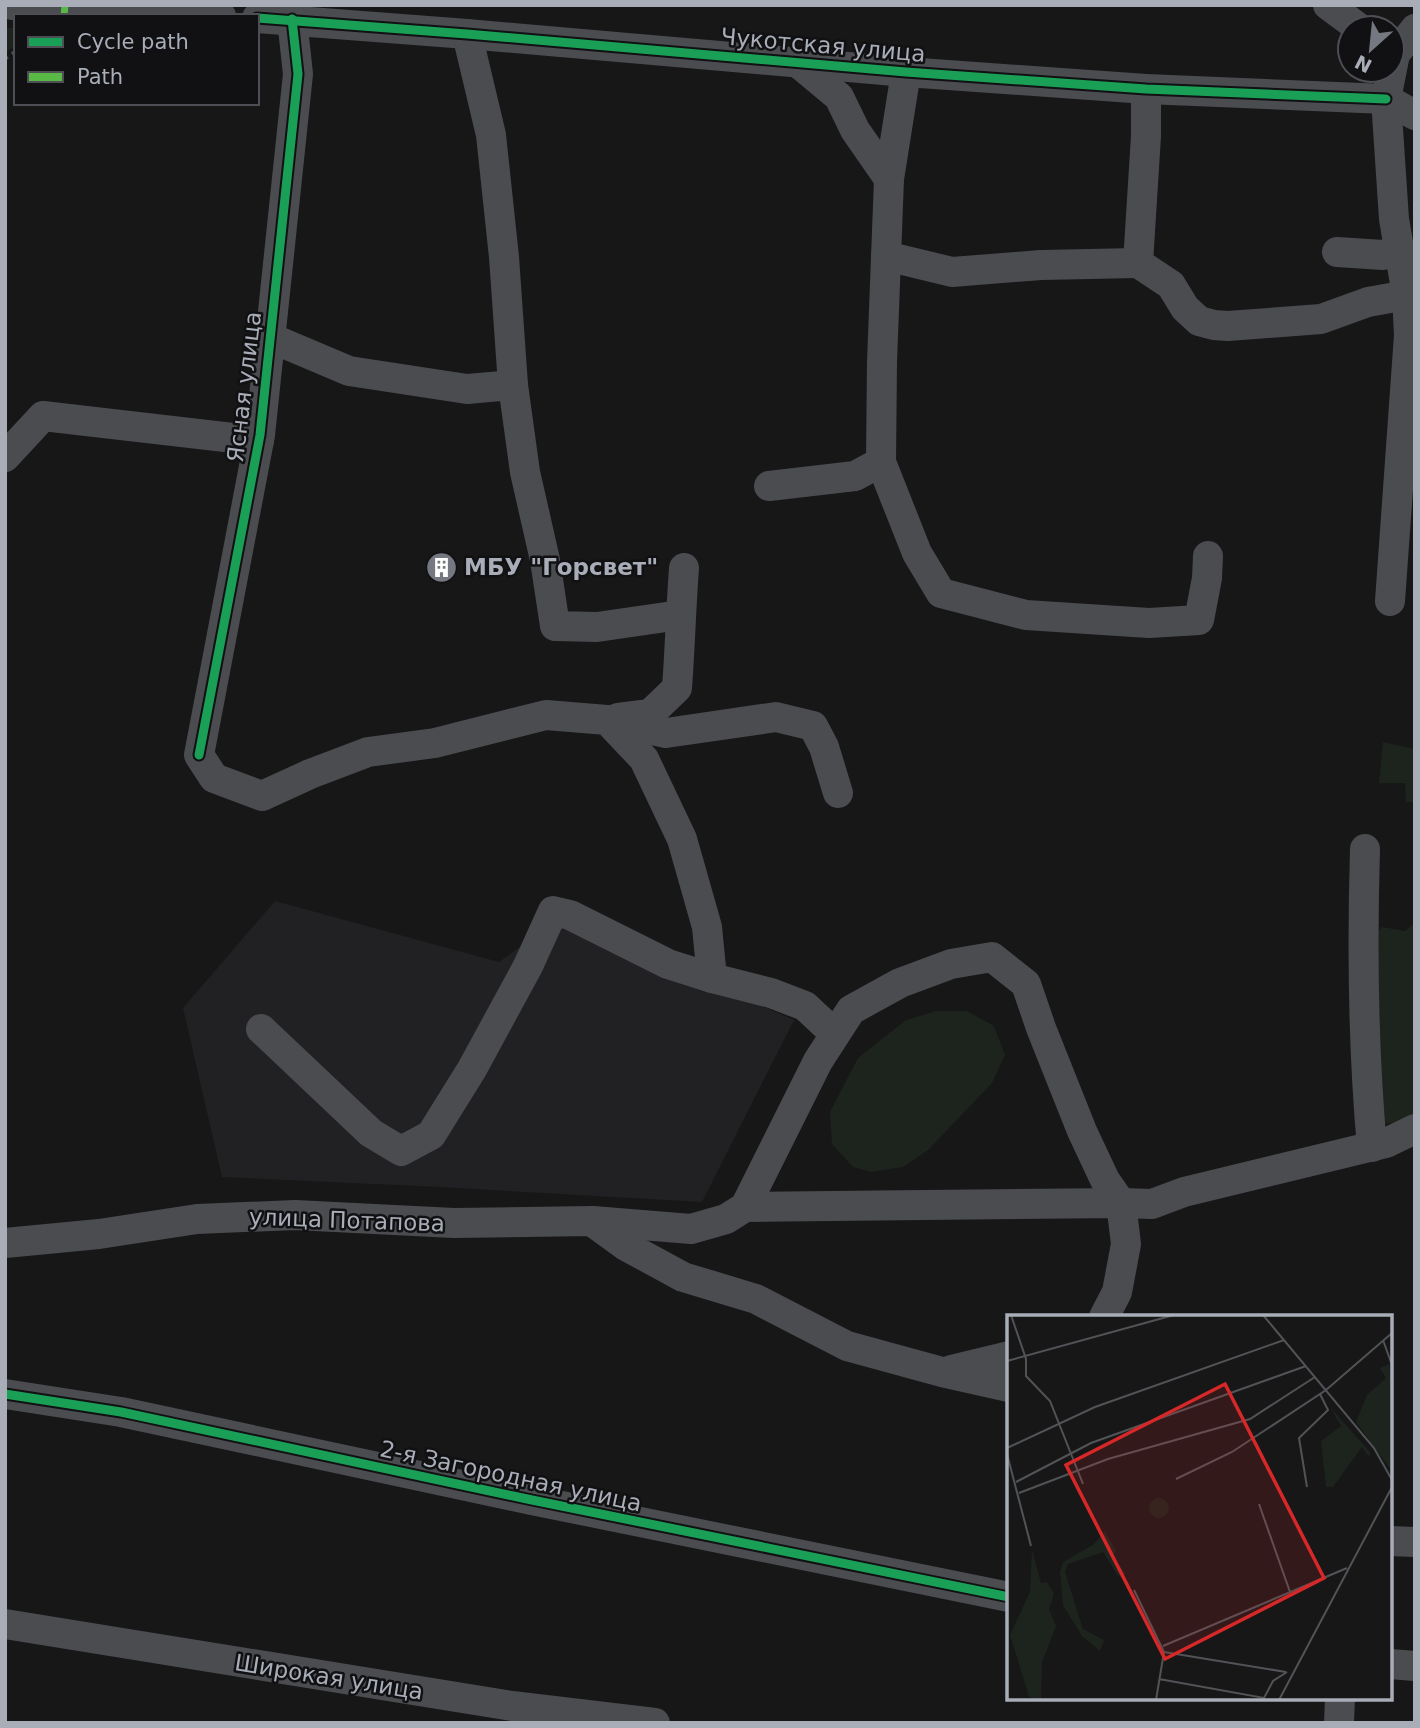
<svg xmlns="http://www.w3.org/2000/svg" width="1420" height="1728" viewBox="0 0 1420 1728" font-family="'DejaVu Sans',sans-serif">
  <rect width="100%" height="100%" fill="#171717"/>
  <!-- built -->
  <path fill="#212123" d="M 275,901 L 499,962 L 559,919 L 794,1020 L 702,1202 L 440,1187 L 222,1177 L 183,1008 Z"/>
  <!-- green -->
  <g fill="#1d241e">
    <path d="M 5,28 L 16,28 L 16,46 L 5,52 Z"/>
    <path d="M 1383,742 L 1415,749 L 1415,885 L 1413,849 L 1415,802 L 1406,802 L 1405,783 L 1379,783 Z"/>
    <path d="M 1415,923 L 1415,1113 L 1398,1123 L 1383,1123 L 1372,940 L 1382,927 L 1405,931 Z"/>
    <path d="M 936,1011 L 967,1011 L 994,1026 L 1005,1055 L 992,1083 L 928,1150 L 903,1167 L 871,1172 L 853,1167 L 832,1144 L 830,1112 L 858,1058 L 906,1020 Z"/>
  </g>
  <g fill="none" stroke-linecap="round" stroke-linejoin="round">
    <!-- path -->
    <path stroke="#4d4e52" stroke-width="3.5" stroke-dasharray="3.5 5" stroke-linecap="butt" d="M 5,59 L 16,51"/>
    <!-- minor -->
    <g stroke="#4b4c50" stroke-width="30">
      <path d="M 12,5 L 221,16"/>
      <path d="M 1328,5 L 1359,28"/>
      <path d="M 257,18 L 467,34 L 906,72 L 1146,89 L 1386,99 L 1415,115"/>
      <path d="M 292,19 L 298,74 L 260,435 L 199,755 L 214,778 L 262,796 L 310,774 L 368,752 L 435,743 L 546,715 L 607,720 L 644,759 L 682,839 L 707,927 L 712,978"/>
      <path d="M 467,34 L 491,135 L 504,257 L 513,385 L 525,472 L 545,560 L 555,626 L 597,627 L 680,615"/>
      <path d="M 797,62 L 839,97 L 855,130 L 889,179"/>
      <path d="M 906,72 L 889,179 L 882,362 L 881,462 L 917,553 L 941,593 L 1026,615 L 1149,623 L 1199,620 L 1207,578 L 1208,556"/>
      <path d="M 1146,89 L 1146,136 L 1138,263 L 1171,285 L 1185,308 L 1199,321 L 1214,325 L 1228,326 L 1321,319 L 1368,302 L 1407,295"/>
      <path d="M 1337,252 L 1383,255 L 1399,250"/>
      <path d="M 886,256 L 952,272 L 1041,265 L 1138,263"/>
      <path d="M 271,338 L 349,371 L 467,389 L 513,385"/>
      <path d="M 5,457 L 43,416 L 259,441"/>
      <path d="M 769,486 L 855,476 L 881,462"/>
      <path d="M 1390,601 L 1409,335 L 1407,295 L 1394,219 L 1386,99 L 1395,54 L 1415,29"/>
      <path d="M 618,718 L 650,714 L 677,688 C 680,648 681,608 684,568"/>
      <path d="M 607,720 L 666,733 L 776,717 L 813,726 L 824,747 L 838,793"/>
      <path d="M 1365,849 C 1362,948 1363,1048 1372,1147"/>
      <path d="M 261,1029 L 371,1133 L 401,1151 L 431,1135 L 472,1069 L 528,966 L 553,911 L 570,915 L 668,964 L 712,978 L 771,993 L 805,1006 L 835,1034"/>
      <path d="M 745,1207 L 1121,1203 L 1126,1244 L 1117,1292 L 1104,1317"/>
      <path d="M 593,1222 L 626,1246 L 683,1277 L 756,1299 L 847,1346 L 942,1372 L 1009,1387"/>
      <path d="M 5,1243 L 99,1234 L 197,1219 L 295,1215 L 454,1223 L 593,1221 L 691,1229 L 726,1219 L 745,1207 L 818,1061 L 851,1010 L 900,983 L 951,964 L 992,957 L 1026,984 L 1041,1028 L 1082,1131 L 1105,1180 L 1121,1203 L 1152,1204 L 1184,1192 L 1386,1143 L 1415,1129"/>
      <path d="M 951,1370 L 1009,1356"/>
      <path d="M 5,1394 L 121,1412 L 532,1500 L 1009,1597"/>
      <path d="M 1390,1541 L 1415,1542"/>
      <path d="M 5,1624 L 512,1706 L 655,1723"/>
      <path d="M 1390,1664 L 1415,1666"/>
      <path d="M 1339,1723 L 1340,1698"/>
    </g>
    <!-- quiet -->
    <path stroke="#58b947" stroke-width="7" stroke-dasharray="14 7" stroke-linecap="butt" d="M 64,16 L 65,5"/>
    <defs>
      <g id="cycleway">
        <path d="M 257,18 L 467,34 L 906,72 L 1146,89 L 1386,99"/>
        <path d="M 199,755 L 260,435 L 298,74 L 292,19"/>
        <path d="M 5,1394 L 121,1412 L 532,1500 L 1009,1597"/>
      </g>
    </defs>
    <!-- cycleway casing -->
    <use href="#cycleway" stroke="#111113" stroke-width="13"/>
    <!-- cycleway -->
    <use href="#cycleway" stroke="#1a9f57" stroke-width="9"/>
  </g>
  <!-- icons -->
  <defs>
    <symbol id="building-disc" viewBox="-11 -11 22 22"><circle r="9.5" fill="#757880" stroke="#111113"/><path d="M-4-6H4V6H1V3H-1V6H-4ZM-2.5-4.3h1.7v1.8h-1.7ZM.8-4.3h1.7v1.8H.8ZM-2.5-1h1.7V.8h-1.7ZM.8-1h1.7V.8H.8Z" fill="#fff"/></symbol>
  </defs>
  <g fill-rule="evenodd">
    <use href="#building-disc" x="424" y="550" width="35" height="35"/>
  </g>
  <g text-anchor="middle" stroke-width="5" stroke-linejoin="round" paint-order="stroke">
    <!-- street labels -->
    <g font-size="23" fill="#a8adb8" stroke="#111113">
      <text transform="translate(823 45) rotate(5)" y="8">Чукотская улица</text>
      <text transform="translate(244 387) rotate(-83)" y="8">Ясная улица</text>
      <text transform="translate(347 1220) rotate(2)" y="8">улица Потапова</text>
      <text transform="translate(511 1476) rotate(12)" y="8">2-я Загородная улица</text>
      <text transform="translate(329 1677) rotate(9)" y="8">Широкая улица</text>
    </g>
    <!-- poi labels -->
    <g font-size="23" font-weight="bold" fill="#a8adb8" stroke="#111113" text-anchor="start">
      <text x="464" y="575">МБУ "Горсвет"</text>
    </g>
  </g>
  <!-- overview -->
  <g transform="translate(1007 1315)">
    <rect width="385" height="385" fill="#171717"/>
    <path d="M 382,49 L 385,57 L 385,156 L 349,107 L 360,80 L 379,63 L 373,53 ZM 323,92 L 363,137 L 362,142 L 355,132 L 326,172 L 319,172 L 314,126 L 334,111 ZM142 193a10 10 0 1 1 20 0a10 10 0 1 1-20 0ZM 98,216 L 109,236 L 105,241 L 119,259 L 111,261 L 96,237 L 61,249 L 58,257 L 76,314 L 97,325 L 93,336 L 75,321 L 56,290 L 53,257 L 56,247 L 86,230 ZM 25,235 L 34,268 L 40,267 L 47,279 L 42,294 L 49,311 L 35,347 L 34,385 L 22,382 L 3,320 L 23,277 Z" fill="#1d241e"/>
    <path fill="none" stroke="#515357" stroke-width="2" d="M 4,0 L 19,44 L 19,61 L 43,86 L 76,169M 256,0 L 367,133 L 385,165M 376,25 L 385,50M 0,46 L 167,0M 0,133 L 88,92 L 277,25M 0,139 L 24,231M 169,164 L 225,137 L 319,75 L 385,18M 9,167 L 84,128 L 299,51M 300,172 L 292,123 L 321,95 L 313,79M 12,178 L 101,144 L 243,104 L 308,62M 252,189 L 283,277M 127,275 L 157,337 L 149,385M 156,331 L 340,253M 157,337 L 279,357M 152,364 L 257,383 L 266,366 L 280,357M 272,385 L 385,172"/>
    <path fill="#d62828" fill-opacity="0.15" stroke="#d62828" stroke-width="3.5" d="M 218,69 L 317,263 L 158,344 L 59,150 Z"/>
    <rect width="385" height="385" fill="none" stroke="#a8adb8" stroke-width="3.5"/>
  </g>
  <!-- border -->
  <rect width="1420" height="1728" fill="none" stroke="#a8adb8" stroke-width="14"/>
  <!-- legend -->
  <rect x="14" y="14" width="245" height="91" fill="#111113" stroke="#4d4f55" stroke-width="2"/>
  <rect x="28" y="37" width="35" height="10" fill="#1a9f57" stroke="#4d4f55" stroke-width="2"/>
  <text x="77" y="49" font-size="21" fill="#a8adb8">Cycle path</text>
  <rect x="28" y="72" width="35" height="10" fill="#58b947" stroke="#4d4f55" stroke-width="2"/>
  <text x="77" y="84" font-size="21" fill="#a8adb8">Path</text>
  <!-- north arrow -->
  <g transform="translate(1371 49) rotate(207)"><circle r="33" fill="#111113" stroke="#4d4f55" stroke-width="2"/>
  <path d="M0-5L12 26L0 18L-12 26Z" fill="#757880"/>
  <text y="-10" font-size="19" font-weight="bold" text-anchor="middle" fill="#a8adb8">N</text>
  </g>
</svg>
